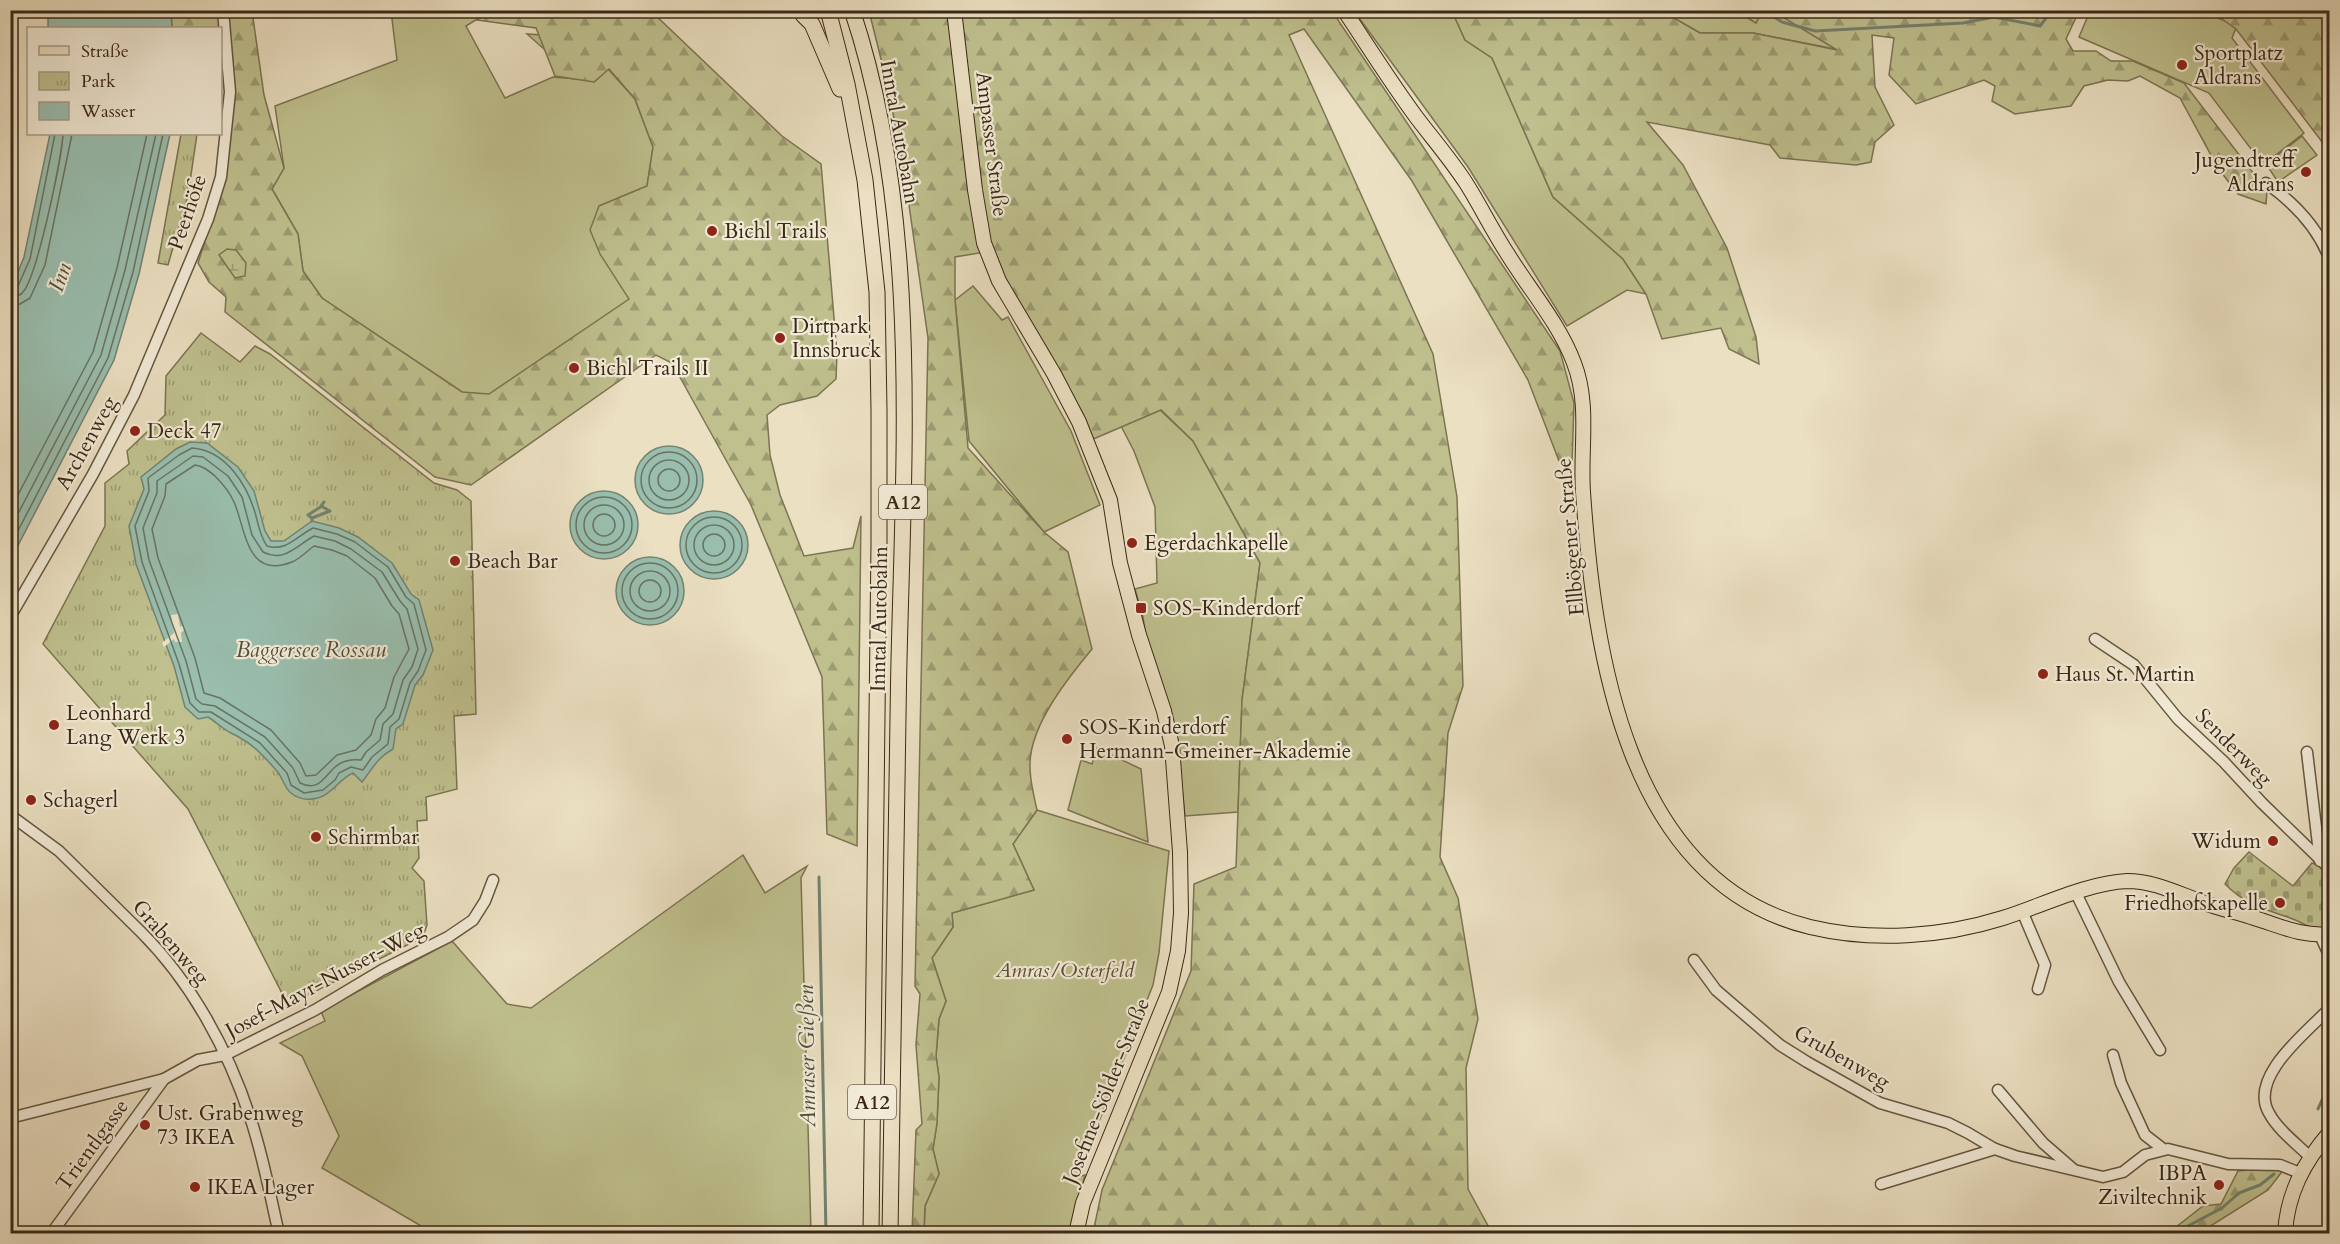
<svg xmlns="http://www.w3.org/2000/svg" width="2340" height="1244" viewBox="0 0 2340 1244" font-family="Cardo,serif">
  <defs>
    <pattern id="forest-firs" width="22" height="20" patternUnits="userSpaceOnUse" patternTransform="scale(1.5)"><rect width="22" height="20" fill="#bfc08e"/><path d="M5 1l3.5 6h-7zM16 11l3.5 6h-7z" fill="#9c9c73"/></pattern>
    <pattern id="wetland-marsh" width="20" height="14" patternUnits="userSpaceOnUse" patternTransform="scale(1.5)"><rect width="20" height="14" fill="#bfc08e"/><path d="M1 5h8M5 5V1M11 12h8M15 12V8" fill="none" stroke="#9c9c73"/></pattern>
    <pattern id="cemetery-stones" width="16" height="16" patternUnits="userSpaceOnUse" patternTransform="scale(1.5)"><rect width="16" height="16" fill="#bfc08e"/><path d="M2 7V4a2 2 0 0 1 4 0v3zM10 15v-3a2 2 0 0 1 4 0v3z" fill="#9c9c73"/></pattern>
    <pattern id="park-tufts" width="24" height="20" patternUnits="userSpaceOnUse" patternTransform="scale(1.5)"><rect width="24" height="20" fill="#bfc08e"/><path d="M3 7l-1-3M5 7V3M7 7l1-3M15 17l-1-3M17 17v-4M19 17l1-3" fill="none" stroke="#9c9c73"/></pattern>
  </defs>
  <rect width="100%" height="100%" fill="#ebe0c2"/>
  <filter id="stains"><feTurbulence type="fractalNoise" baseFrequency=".00333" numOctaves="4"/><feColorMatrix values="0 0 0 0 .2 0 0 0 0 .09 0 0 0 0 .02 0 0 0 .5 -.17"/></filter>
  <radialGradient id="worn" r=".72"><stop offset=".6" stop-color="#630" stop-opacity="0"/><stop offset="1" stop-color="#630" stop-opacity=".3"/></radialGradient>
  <!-- green -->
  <g fill="#bfc08e" stroke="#7c7452" stroke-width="1.5">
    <path d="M 391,11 L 490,11 L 466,26 L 505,98 L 553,77 L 578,79 L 527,34 L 568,37 L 607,44 L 660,123 L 609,66 L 594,82 L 608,69 L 635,99 L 653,147 L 647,186 L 599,206 L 630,299 L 488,454 L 461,391 L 322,298 L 303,271 L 298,234 L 272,189 L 284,168 L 275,106 L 397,60 Z"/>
    <path d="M 1354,11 L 1452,11 L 1465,40 L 1492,58 L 1553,197 L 1623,259 L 1646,294 L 1627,290 L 1567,326 L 1468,167 Z"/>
    <path d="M 1671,11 L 1736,11 L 1756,23 L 1762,11 L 1773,11 L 1840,50 L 1753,33 L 1700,33 L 1672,17 Z"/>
    <path d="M 2090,11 L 2201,11 L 2237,26 L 2232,38 L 2304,133 L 2263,165 L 2209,93 L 2079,37 Z"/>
    <path d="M 2302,136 L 2317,155 L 2278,182 L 2266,164 Z"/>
    <path d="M 973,286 L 1002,320 L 1008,317 L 1071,431 L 1100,505 L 1044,532 L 969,441 L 955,300 Z"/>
    <path d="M 1160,410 L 1193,441 L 1260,563 L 1242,700 L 1238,812 L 1185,816 L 1179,762 L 1146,637 L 1143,617 L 1135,589 L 1157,583 L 1155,507 L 1134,451 L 1121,426 Z"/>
    <path d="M 1097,748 L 1141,769 L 1148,842 L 1068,810 L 1081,760 L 1092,764 Z"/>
    <path d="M 1037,810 L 1169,851 L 1159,953 L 1153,985 L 1077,1177 L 1085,1175 L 1071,1233 L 924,1234 L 925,1206 L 939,1174 L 933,1149 L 937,1123 L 939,1077 L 936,1056 L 939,1019 L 946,1001 L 932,958 L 953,927 L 952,913 L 1034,890 L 1013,844 Z"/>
    <path d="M 743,855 L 765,893 L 807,866 L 801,878 L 811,1233 L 433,1233 L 322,1168 L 339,1136 L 302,1056 L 280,1043 L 325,1021 L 321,1011 L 452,941 L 507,1004 L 531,1008 Z"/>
  </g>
  <!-- forest -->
  <g fill="url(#forest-firs)" stroke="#7c7452" stroke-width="1.5">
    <path d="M 171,11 L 218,11 L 219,28 L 172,28 Z"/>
    <path d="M 228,11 L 252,11 L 264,95 L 284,168 L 272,189 L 298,234 L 303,271 L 322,298 L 462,392 L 489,394 L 629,299 L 600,254 L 590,230 L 599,206 L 647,186 L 653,147 L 635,99 L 609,69 L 594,82 L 555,76 L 536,28 L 477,20 L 490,11 L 651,11 L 782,136 L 821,164 L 837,353 L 836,379 L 817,396 L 780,405 L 767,415 L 770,455 L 780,495 L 804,556 L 853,548 L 861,516 L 857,846 L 827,834 L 822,677 L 751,505 L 672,363 L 656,355 L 471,485 L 435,477 L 225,312 L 226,297 L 209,282 L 198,263 L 225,178 Z"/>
    <path d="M 869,11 L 1332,11 L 1560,351 L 1574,403 L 1572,463 L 1559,461 L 1528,380 L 1412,181 L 1304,29 L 1289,35 L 1433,354 L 1457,497 L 1463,686 L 1448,733 L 1440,857 L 1458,898 L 1478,1019 L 1466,1068 L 1468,1189 L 1492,1233 L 1093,1233 L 1102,1190 L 1191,971 L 1194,884 L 1236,867 L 1242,700 L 1260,563 L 1193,441 L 1161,410 L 1091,440 L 991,251 L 955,257 L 955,300 L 968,448 L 1044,532 L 1068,552 L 1092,649 C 1068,678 1031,724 1030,763 C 1029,778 1034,796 1037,810 L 1013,844 L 1034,890 L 952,913 L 953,927 L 932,958 L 946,1001 L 939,1019 L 936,1056 L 939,1077 L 937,1123 L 933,1149 L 939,1174 L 925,1206 L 924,1233 L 912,1233 L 916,1130 L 922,1124 L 916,1045 L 920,994 L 915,986 L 928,338 L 904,170 L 887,83 Z"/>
    <path d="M 1452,11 L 1671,11 L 1672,17 L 1700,33 L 1753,33 L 1837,50 L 1773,11 L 2079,11 L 2066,39 L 2073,51 L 2096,51 L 2111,61 L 2133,61 L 2184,83 L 2267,191 L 2266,204 L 2238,194 L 2218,168 L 2180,98 L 2140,76 L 2128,81 L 2108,80 L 2084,86 L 2071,106 L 2015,114 L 1992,101 L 1995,86 L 1984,80 L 1916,104 L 1889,75 L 1894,38 L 1872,35 L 1875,87 L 1894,125 L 1875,142 L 1871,162 L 1856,165 L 1780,158 L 1770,145 L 1647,122 L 1683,165 L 1727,248 L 1756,337 L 1759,364 L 1729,349 L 1721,328 L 1662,339 L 1646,294 L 1623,259 L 1553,197 L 1492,58 L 1465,40 Z"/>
    <path d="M 1736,11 L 1762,11 L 1756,23 Z"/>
    <path d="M 2211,11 L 2329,11 L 2329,151 L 2236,29 Z"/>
    <path d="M 2267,1168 L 2281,1169 L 2281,1173 L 2268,1190 L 2201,1232 L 2167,1234 L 2203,1206 L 2221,1204 L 2238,1171 Z"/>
  </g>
  <!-- wetland -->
  <path fill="url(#wetland-marsh)" stroke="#7c7452" stroke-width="1.5" d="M 227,249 L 236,250 L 246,263 L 245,276 L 235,278 L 219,255 Z"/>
  <!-- cemetery -->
  <path fill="url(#cemetery-stones)" stroke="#7c7452" stroke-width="1.5" d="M 2249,852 L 2293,886 L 2312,863 L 2320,866 L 2329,874 L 2329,928 C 2312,932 2305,923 2290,918 C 2263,908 2247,906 2225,884 L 2234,868 Z"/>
  <!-- park -->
  <g fill="url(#park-tufts)" stroke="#7c7452" stroke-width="1.5">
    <path d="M 181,134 L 197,134 L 188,195 L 168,265 L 158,263 Z"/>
    <path d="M 201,333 L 240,362 L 255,346 L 270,354 L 434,483 L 457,490 L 471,501 L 476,714 L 454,716 L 457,789 L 426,797 L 427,820 L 417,821 L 419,858 L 412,868 L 424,881 L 427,925 L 423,937 L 288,1005 L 188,809 L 43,644 L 105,526 L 105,483 L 129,464 L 127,451 L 165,415 L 166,376 Z"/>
  </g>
  <!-- water -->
  <g fill="#99beae" stroke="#738271" stroke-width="1.5">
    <path d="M 48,11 L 171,11 L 172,28 L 48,28 Z"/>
    <path d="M 50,134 L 170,134 L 139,274 L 114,360 L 11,559 L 11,289 L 24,257 Z"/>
    <path d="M 190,442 L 207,443 L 238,467 L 254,491 L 265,531 L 271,541 L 284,541 L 312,521 L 339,528 L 358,537 L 392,563 L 411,594 L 419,600 L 433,650 L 423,675 L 415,685 L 403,724 L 396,729 L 393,749 C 378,757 372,769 362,782 L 353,773 C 338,779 332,797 312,799 C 305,800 297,798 291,793 C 284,788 283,777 276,770 C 261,753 252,743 231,733 C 223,729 216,722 208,717 L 198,719 L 185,707 L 174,666 L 136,564 L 129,526 L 144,489 L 141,477 L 176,449 Z"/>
    <circle cx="669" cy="480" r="34"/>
    <circle cx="604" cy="525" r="34"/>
    <circle cx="714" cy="545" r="34"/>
    <circle cx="650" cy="591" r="34"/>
  </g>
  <!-- pier -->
  <path fill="#ebe0c2" d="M 178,614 L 180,627 L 183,625 L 185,629 L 181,633 L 182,642 L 175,642 L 174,639 L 164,647 L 162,643 L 174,633 L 171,615 Z"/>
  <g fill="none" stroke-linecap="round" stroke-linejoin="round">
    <!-- shore -->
    <g stroke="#6a7362" stroke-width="1.5">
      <path d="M 10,289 L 18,286 L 30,259 L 55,134"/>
      <path d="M 10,297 C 16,296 20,296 23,292 C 37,277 62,157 63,134"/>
      <path d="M 10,306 L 20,304 L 30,298 L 45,265 L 72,134"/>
      <path d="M 192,448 C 226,450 248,486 256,516 C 259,527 260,536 267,546 C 286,552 297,536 313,528 L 337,534 L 355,542 L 372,555 L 388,567 L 406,597 L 414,604 L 426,650 L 418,671 L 410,683 L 399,719 L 390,727 L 388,744 L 372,757 L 363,770 L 351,767 L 339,773 L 335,780 L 323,790 L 304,793 L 291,785 L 287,773 L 260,743 L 211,712 L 199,712 L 190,703 L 179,664 L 142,562 L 135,526 L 149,491 L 148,478 L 179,455 Z"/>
      <circle cx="669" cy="480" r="28"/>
      <path d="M 193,456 L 203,457 L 228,476 L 242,497 L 252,535 L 263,552 C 284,563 296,546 314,536 L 335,541 L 351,549 L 382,572 L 400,601 L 407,609 L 418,649 L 412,667 L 403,680 L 393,714 L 383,724 L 380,740 L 366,752 L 361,760 C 352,759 343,760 335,767 C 324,777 319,792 300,783 L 293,768 L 265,737 L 215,706 L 202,704 L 196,699 L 186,661 L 149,560 L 143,528 L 157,493 L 157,481 Z"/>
      <circle cx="669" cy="480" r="20"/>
      <path d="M 195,465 C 203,466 209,471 215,476 C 222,483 230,493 234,502 C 246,529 246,580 292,562 C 300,559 307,551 314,546 L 332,550 L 347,556 L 375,578 L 392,606 L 399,614 L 409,649 L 394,677 L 385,708 L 376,719 L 371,735 L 356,750 L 337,755 L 316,775 L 306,776 L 300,763 L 271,730 L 220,698 L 204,693 L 195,658 L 158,558 L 152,529 L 165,496 L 166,484 Z"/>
      <circle cx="669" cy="480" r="11"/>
      <circle cx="604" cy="525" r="28"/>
      <circle cx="604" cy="525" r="20"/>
      <path d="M 10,510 L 93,352 L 117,268 L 147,134"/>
      <circle cx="604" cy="525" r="11"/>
      <circle cx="714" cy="545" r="28"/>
      <circle cx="714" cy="545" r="20"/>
      <path d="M 10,529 L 101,355 L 125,270 L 156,134"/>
      <circle cx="714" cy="545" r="11"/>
      <path d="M 10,546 L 108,358 L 133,272 L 163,134"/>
      <circle cx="650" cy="591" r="28"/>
      <circle cx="650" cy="591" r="20"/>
      <circle cx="650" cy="591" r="11"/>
    </g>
    <!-- stream -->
    <g stroke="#738271" stroke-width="3">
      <path d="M 1763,10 L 1782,22 L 1815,31 L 1963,23 L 1994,17 L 2040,26 L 2052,10"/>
      <path d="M 312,518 L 308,515 L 322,506"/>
      <path d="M 312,521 L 312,518 L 330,511 L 321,506 L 324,502"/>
      <path d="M 819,877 L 826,1234"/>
      <path d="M 2318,1109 L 2330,1082"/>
      <path d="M 2180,1234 L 2188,1226 L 2222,1208 L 2239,1193 L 2260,1185 L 2274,1174"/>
    </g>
    <defs>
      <g id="minor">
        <path d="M 2266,183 C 2293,202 2318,227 2330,260"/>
        <path d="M 10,617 L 93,474 L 134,395 L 208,219 L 221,177 L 230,92 L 223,10"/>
        <path d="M 2095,639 L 2134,665 L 2178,719 L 2224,762 L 2262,803 L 2330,869"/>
        <path d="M 2307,752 L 2320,861"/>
        <path d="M 10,815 L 59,851 L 141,932 C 192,983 228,1050 250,1117 C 263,1155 270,1195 279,1234"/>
        <path d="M 2076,893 L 2119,982 L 2160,1050"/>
        <path d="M 2022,911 L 2045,965 L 2038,989"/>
        <path d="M 2320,935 L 2330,957"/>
        <path d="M 1694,960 L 1716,990 L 1780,1045 L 1807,1062 L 1880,1103 L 1948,1123 L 1968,1133 L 1995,1149 L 2015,1156 L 2103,1177 L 2123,1172 L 2145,1155 L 2168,1149 L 2228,1164 L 2280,1165 L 2300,1173"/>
        <path d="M 2113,1055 L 2121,1083 L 2145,1135 L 2163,1149"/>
        <path d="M 1998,1090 L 2043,1143 L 2073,1169"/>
        <path d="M 10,1118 L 164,1079 L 198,1060 L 225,1055 L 315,1010 L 382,970 L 448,937 L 473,920 L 485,901 L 493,880"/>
        <path d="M 2310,1157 C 2297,1144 2278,1130 2269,1113 C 2248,1077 2307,1032 2330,1008"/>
        <path d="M 1881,1184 L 1995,1149"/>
        <path d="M 51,1234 L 164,1079"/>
      </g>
      <g id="major">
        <path d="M 954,10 L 975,190 L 984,243 L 999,281 L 1054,374 L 1079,422 L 1100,475 L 1110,500 L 1120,563 L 1139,635 L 1164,711 L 1172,746 L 1180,852 L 1181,913 L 1178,951 L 1169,992 L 1083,1203 L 1076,1234"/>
        <path d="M 1344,10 C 1368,46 1391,83 1417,118 C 1433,139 1451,160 1466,183 C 1480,205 1492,230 1507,253 C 1529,289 1559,323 1574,363 C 1590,404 1580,449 1583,492 C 1594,651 1625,882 1810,927 C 1873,942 1942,937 2003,918 C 2041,906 2087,883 2127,881 C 2155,881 2179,894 2205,903 C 2220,909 2236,912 2251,917 C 2279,925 2300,937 2330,934"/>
        <path d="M 2285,1234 C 2287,1194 2304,1162 2330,1132"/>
      </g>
      <g id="highway">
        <path d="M 828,10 L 847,84 L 865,180 L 877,292 L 879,411 L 879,543 L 871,1234"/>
        <path d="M 852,10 C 920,214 904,448 899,660 C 895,851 893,1042 890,1234"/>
        <path d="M 803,15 L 812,24 L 840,89"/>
      </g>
    </defs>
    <!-- minor casing -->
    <use href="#minor" stroke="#665640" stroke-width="13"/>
    <!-- major casing -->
    <use href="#major" stroke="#3a2815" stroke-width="16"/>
    <!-- highway casing -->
    <use href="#highway" stroke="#3a2815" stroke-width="17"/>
    <!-- minor -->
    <use href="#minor" stroke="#f2ebd7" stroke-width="10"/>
    <!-- major -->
    <use href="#major" stroke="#ebe0c2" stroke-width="14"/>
    <!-- highway -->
    <use href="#highway" stroke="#ebe0c2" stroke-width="15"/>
  </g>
  <!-- markers -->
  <g fill="#8f2418" stroke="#f2ebd7" stroke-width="2">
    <circle cx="2182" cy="65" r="6"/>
    <circle cx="2306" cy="172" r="6"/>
    <circle cx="712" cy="231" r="6"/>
    <circle cx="780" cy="338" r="6"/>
    <circle cx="574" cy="368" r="6"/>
    <circle cx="135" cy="431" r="6"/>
    <circle cx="1132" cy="543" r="6"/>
    <circle cx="455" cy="561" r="6"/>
    <rect x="1135" y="602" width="12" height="12" rx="3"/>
    <circle cx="2043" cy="674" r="6"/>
    <circle cx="54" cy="725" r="6"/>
    <circle cx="1067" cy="739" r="6"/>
    <circle cx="31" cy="800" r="6"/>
    <circle cx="316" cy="837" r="6"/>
    <circle cx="2273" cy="841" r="6"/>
    <circle cx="2280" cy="903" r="6"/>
    <circle cx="145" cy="1125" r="6"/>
    <circle cx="2219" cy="1185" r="6"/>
    <circle cx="195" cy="1187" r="6"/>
  </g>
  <g text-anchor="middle" stroke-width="4.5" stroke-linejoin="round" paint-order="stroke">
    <!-- shield labels -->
    <g fill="#f2ebd7" stroke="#71624f" stroke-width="1.5">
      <rect x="879" y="485" width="48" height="34" rx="4.5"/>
      <rect x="848" y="1085" width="48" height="34" rx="4.5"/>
    </g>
    <g font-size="20" font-weight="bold" fill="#3a2815">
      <text x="903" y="509">A12</text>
      <text x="872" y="1109">A12</text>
    </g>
    <!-- poi labels -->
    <g font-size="21" fill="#3a2815" stroke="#f2ebd7" text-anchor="start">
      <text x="2194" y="60">Sportplatz<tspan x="2194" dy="24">Aldrans</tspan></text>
      <text x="2294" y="167" text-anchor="end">Jugendtreff<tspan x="2294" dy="24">Aldrans</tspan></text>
      <text x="724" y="238">Bichl Trails</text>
      <text x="792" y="333">Dirtpark<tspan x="792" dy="24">Innsbruck</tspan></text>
      <text x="586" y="375">Bichl Trails II</text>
      <text x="147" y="438">Deck 47</text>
      <text x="1144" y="550">Egerdachkapelle</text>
      <text x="467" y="568">Beach Bar</text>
      <text x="1153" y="615">SOS-Kinderdorf</text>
      <text x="2055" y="681">Haus St. Martin</text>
      <text x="66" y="720">Leonhard<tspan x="66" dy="24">Lang Werk 3</tspan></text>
      <text x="1079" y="734">SOS-Kinderdorf<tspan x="1079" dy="24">Hermann-Gmeiner-Akademie</tspan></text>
      <text x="43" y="807">Schagerl</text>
      <text x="328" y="844">Schirmbar</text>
      <text x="2261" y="848" text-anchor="end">Widum</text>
      <text x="2268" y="910" text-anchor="end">Friedhofskapelle</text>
      <text x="157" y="1120">Ust. Grabenweg<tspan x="157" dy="24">73 IKEA</tspan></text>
      <text x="2207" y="1180" text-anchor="end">IBPA<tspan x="2207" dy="24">Ziviltechnik</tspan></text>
      <text x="207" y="1194">IKEA Lager</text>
    </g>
    <!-- street labels -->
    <g font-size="21" fill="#3a2815" stroke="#f2ebd7">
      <text transform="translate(900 132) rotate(80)" y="7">Inntal Autobahn</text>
      <text transform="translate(992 144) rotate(83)" y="7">Ampasser Straße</text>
      <text transform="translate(187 212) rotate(-71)" y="7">Peerhöfe</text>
      <text transform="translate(86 443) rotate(-61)" y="7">Archenweg</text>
      <text transform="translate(1570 537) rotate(-95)" y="7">Ellbögener Straße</text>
      <text transform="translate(879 619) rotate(-89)" y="7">Inntal Autobahn</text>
      <text transform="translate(2234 747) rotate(45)" y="7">Senderweg</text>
      <text transform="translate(171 942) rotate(49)" y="7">Grabenweg</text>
      <text transform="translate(325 980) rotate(-28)" y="7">Josef-Mayr-Nusser-Weg</text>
      <text transform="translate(1842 1057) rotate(30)" y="7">Grubenweg</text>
      <text transform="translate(1106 1091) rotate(-68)" y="7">Josefine-Sölder-Straße</text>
      <text transform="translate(92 1145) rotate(-54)" y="7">Trientlgasse</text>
    </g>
    <!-- park labels -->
    <g font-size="21" font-style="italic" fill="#5b4e33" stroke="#f2ebd7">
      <text x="1065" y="977">Amras/Osterfeld</text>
    </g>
    <!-- water labels -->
    <g font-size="22" font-style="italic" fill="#524e3b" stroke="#f2ebd7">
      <text transform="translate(59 277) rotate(-70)" y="8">Inn</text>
      <text x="311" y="657">Baggersee Rossau</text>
      <text transform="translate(806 1056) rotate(-91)" y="8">Amraser Gießen</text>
    </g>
  </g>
  <!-- margin -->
  <rect width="2340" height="1244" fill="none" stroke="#ebe0c2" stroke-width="36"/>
  <rect x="12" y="12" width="2316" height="1220" fill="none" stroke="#3a2815" stroke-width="3"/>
  <rect x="18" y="18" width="2304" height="1208" fill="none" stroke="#3a2815" stroke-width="1.5"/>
  <!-- legend -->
  <rect x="27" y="27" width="195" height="108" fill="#f2ebd7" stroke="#a89d89" stroke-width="1.5"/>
  <rect x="39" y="46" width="30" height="9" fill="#ebe0c2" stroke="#a89d89" stroke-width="1.5"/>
  <text x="81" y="57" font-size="18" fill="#3a2815">Straße</text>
  <rect x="39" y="72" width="30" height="18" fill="url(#park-tufts)" stroke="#a89d89" stroke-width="1.5"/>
  <text x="81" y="87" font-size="18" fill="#3a2815">Park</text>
  <rect x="39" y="102" width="30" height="18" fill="#99beae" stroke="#a89d89" stroke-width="1.5"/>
  <text x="81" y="117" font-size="18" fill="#3a2815">Wasser</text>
  <rect width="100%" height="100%" filter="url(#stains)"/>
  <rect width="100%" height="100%" fill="url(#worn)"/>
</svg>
